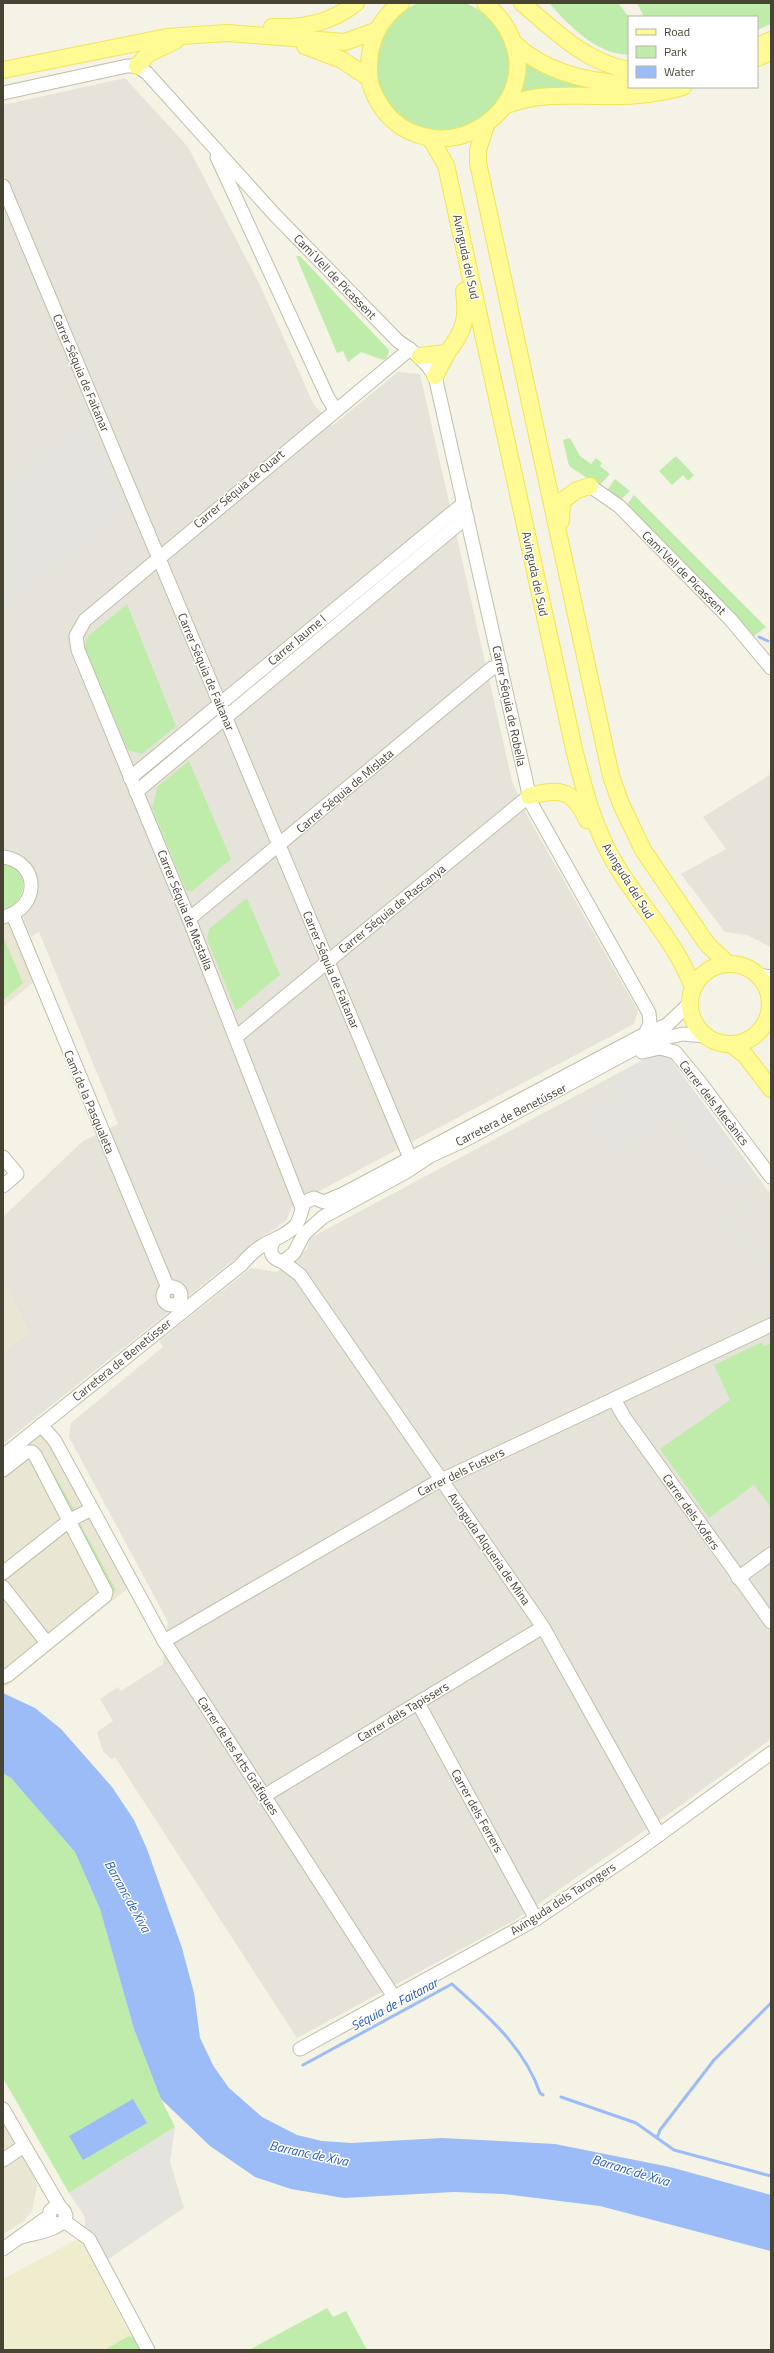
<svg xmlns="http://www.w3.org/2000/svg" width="774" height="2353" viewBox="0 0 774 2353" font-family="'Titillium Web',sans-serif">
  <rect width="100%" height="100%" fill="#f4f3e5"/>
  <!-- residential -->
  <g fill="#e9e7d3">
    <path d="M 3,896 L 39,978 L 3,1007 Z"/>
    <path d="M 3,1282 L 29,1332 L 3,1352 Z"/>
    <path d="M 45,1422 L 133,1584 L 3,1689 L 3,1456 Z"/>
    <path d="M 3,2124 L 34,2177 L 37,2186 L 32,2211 L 24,2221 L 3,2234 Z"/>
  </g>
  <!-- industrial -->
  <g fill="#e6e4da">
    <path d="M 125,78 L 188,147 L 260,285 L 313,403 L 332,426 L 398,372 L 420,374 L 512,781 L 529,819 L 638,1011 L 634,1024 L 293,1205 L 286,1221 L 264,1236 L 3,1444 L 3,1352 L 29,1332 L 3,1282 L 3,1217 L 83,1141 L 118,1124 L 39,932 L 31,937 L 24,921 L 23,915 L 31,907 L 36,889 L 3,852 L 3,105 Z"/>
    <path d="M 771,774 L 771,947 L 747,935 L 725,932 L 681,874 L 726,849 L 703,817 Z"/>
    <path d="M 654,1054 L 669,1057 L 771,1195 L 771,1739 L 673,1811 L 515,1920 L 297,2038 L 115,1757 L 111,1759 L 103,1751 L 97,1732 L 113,1721 L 100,1699 L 118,1687 L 121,1691 L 163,1664 L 168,1622 L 69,1437 L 71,1423 L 163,1347 L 159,1341 L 251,1268 L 277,1272 L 307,1249 L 310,1238 Z"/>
  </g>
  <!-- education -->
  <path fill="#efedce" d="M 78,2239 L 81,2240 L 129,2333 L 133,2331 L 143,2350 L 3,2350 L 3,2279 Z"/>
  <!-- green -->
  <g fill="#bfecaa">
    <circle cx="442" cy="66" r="67"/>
    <path d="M 549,3 L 618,3 L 629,17 L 629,55 C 621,54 612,53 604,49 C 583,40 564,20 549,3 Z"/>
    <path d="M 637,3 L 771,3 L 771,24 L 757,30 L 757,17 L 644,17 Z"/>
    <path d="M 525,61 L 603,87 L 520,93 Z"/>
    <path d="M 296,256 L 300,256 L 389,350 L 387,358 L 383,360 L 361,352 L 348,362 L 343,351 L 337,353 Z"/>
    <path d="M 570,438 L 580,456 L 591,464 L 596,458 L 602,463 L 600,466 L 610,474 L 599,486 L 569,466 L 563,440 Z"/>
    <path d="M 676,456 L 694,475 L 688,481 L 683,475 L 672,485 L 659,471 Z"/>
    <path d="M 615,479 L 630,491 L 618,502 L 606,492 Z"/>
    <path d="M 634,495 L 766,627 L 753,637 L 626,506 Z"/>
    <path d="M 127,604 L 176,726 L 142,754 L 128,750 L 84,648 L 88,636 Z"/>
    <path d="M 189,761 L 231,859 L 192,891 L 186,890 L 152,808 L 158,786 Z"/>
    <path d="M 3,864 C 31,868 29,901 3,911 Z"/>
    <path d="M 247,898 L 280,975 L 236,1011 L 207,939 L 209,929 Z"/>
    <path d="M 3,936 L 23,983 L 3,1000 Z"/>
    <path d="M 762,1342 L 764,1346 L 771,1343 L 771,1508 L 754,1485 L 709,1518 L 660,1449 L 730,1400 L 714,1365 Z"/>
    <path d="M 44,1456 L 75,1511 L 71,1513 L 40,1458 Z"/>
    <path d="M 80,1523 L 116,1590 L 112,1593 L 77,1525 Z"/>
    <path d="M 3,1773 L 11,1778 L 75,1852 L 100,1909 L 134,2029 L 161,2099 L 175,2127 L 69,2193 L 3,2078 Z"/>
    <path d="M 327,2308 L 333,2317 L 346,2311 L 367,2350 L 249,2350 Z"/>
    <path d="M 129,2336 L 134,2338 L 141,2350 L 104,2350 Z"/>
  </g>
  <!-- parking -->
  <g fill="#e4e3de">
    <path d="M 87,419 L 124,509 L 3,610 L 3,488 Z"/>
    <path d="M 654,1054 L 669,1057 L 755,1174 L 728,1191 L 670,1114 L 628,1146 L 611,1155 L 585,1115 L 619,1097 L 610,1078 Z"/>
    <path d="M 751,1201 L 758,1210 L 747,1218 L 740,1209 Z"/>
    <path d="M 729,1214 L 771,1270 L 771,1282 L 724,1218 Z"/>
    <path d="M 175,2127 L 170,2162 L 184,2208 L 104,2262 L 85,2228 L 85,2217 L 69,2193 Z"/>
  </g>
  <!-- water -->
  <g fill="#9bbcf7">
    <path d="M 3,1693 L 35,1708 L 61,1729 L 112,1787 L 134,1820 L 147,1849 L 182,1948 L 194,1993 L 200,2038 L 214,2067 L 229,2088 L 262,2117 L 297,2135 L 322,2141 L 351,2143 L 442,2138 L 555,2144 L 670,2167 L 771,2195 L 771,2251 L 600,2206 L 503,2194 L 454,2192 L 344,2198 L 291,2189 L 255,2177 L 210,2146 L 161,2099 L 134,2029 L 100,1909 L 75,1852 L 11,1778 L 3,1773 Z"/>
    <path d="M 133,2099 L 147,2123 L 83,2160 L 69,2136 Z"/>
  </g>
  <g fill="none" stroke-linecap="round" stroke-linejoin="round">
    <!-- stream -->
    <g stroke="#9bbcf7" stroke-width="3">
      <path d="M 759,637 L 768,641"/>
      <path d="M 303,2065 L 452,1984 C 487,2015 525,2048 540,2093 L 543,2095"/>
      <path d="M 561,2097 L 636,2123 L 674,2150 L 771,2176"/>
      <path d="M 657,2138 L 660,2130 L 714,2060 L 771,2003"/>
    </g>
    <defs>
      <g id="minor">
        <path d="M 3,93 L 127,66 L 137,66 L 147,73 L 275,215 L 398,341 C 414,352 425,360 435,376 L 531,803 L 649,1013 L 650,1024 L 645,1034"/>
        <path d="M 217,157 L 328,398 L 335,409"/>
        <path d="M 3,186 L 410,1158"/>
        <path d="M 590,486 L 619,506 L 731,620 L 771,668"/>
        <path d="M 130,778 L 464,503"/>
        <path d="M 136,792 L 467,517"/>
        <path d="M 3,857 C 41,862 40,909 3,917"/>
        <path d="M 13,915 L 168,1288"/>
        <path d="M 189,919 L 492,668 L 501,666"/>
        <path d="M 758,975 L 771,977"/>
        <path d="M 236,1037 L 529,796"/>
        <path d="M 642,1052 L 660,1048 L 675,1052 L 699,1081 L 771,1177"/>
        <path d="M 3,1157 L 17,1174 L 3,1186"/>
        <path d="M 302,1208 L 189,919 L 78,650 L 76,636 L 85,620 L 410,349"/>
        <path d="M 273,1242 C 268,1252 272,1259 283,1262 L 294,1253 L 304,1234 L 323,1217 L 406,1172 L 430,1156 L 465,1140 L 647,1042 L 683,1034 L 705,1036"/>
        <path d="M 283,1262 L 300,1275 L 543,1627 L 659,1835"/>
        <circle cx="172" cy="1296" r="9"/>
        <path d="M 614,1399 L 624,1417 L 771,1622"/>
        <path d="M 41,1425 L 55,1441 L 164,1641 L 394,1997"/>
        <path d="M 3,1456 L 241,1265 C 247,1258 254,1250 262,1246 C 273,1239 288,1235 296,1225 C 301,1218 301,1209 305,1202 L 314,1198 L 324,1202 L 343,1194 L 645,1034 L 667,1025 L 690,1003"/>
        <path d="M 3,1470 L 26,1452 L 32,1452 L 35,1455 L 106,1592 L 105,1596 L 8,1675 L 3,1677"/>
        <path d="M 3,1573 L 70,1520 L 92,1509"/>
        <path d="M 738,1578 L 771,1554"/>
        <path d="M 3,1587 L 47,1643"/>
        <path d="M 164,1641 L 433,1484 L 771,1325"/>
        <path d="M 418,1703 L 536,1919"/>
        <path d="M 264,1796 L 543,1627"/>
        <path d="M 300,2049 L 536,1919 L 641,1848 L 771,1753"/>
        <path d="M 3,2109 L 60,2207"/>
        <path d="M 3,2160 L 24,2146"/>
        <path d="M 64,2221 L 89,2239 L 148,2350"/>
        <path d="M 22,2237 C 34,2233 63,2230 66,2216 C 64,2207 56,2205 50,2211 L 49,2218 L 52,2223 L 60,2224"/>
        <path d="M 3,2249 L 49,2216"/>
      </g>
      <g id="major">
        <path d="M 401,3 C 377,21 368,44 369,73 C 369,88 377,101 385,112 C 394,123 406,131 419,135 C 474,153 535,98 513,42 C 507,25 498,15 485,3"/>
        <path d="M 522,3 C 554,30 586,63 629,70"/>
        <path d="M 272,27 C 304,28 331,23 356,3"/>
        <path d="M 514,43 C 544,72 588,82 629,84"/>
        <path d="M 305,46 L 342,60 L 369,78"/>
        <path d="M 757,46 L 771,40"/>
        <path d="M 757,58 L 771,52"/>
        <path d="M 137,66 L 148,54 L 175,41"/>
        <path d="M 3,70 L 167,37 L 227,33 L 345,42 L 375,31"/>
        <path d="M 504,106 C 535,93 565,96 598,96 C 627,97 655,95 683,87"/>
        <path d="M 486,125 L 478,150 L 478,163 L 611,776 L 621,804 L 643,850 L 707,944 L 728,964"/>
        <path d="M 430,138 L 446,165 L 574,749 C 584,789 594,829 616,865 C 639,904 679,946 693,988"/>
        <path d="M 420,356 L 447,353 C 464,331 468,319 464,291"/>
        <path d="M 435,376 L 447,353"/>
        <path d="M 561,521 L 562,501 L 577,490 L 590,486"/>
        <path d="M 529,796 C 560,788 573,789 587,820"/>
        <circle cx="730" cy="1004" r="40"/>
        <path d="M 732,1045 L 745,1055 L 771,1089"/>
      </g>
    </defs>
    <!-- minor casing -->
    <use href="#minor" stroke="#c0bea7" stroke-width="15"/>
    <!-- major casing -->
    <use href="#major" stroke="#eee559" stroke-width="18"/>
    <!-- minor -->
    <use href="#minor" stroke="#fff" stroke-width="13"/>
    <!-- major -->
    <use href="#major" stroke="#fffa93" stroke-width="16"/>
  </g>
  <g text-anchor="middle" stroke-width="3" stroke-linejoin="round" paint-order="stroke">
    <!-- street labels -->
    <g font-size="12" fill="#474434" stroke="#fff">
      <text transform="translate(466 257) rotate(78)" y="4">Avinguda del Sud</text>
      <text transform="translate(335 277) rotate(46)" y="4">Camí Vell de Picassent</text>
      <text transform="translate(81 373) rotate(67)" y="4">Carrer Séquia de Faitanar</text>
      <text transform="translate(239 489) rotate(-40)" y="4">Carrer Séquia de Quart</text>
      <text transform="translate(684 573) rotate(45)" y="4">Camí Vell de Picassent</text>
      <text transform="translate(535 574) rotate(78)" y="4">Avinguda del Sud</text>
      <text transform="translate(297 640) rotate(-40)" y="4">Carrer Jaume I</text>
      <text transform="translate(206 672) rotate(67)" y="4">Carrer Séquia de Faitanar</text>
      <text transform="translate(509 706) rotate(78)" y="4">Carrer Séquia de Robella</text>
      <text transform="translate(345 791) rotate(-40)" y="4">Carrer Séquia de Mislata</text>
      <text transform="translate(628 881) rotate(58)" y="4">Avinguda del Sud</text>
      <text transform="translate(392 909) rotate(-39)" y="4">Carrer Séquia de Rascanya</text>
      <text transform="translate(185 910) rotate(68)" y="4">Carrer Séquia de Mestalla</text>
      <text transform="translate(331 970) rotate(67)" y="4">Carrer Séquia de Faitanar</text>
      <text transform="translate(89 1102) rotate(67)" y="4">Camí de la Pasqualeta</text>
      <text transform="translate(714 1103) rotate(52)" y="4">Carrer dels Mecànics</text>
      <text transform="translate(511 1115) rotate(-27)" y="4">Carretera de Benetússer</text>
      <text transform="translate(122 1360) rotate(-39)" y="4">Carretera de Benetússer</text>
      <text transform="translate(461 1472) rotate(-26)" y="4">Carrer dels Fusters</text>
      <text transform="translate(691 1512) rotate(55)" y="4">Carrer dels Xofers</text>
      <text transform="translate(489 1549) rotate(55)" y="4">Avinguda Alqueria de Mina</text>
      <text transform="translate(403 1712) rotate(-31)" y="4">Carrer dels Tapissers</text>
      <text transform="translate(238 1756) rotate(57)" y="4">Carrer de les Arts Gràfiques</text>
      <text transform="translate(477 1811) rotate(61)" y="4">Carrer dels Ferrers</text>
      <text transform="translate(563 1899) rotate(-33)" y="4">Avinguda dels Tarongers</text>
    </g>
    <!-- water labels -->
    <g font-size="13" font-style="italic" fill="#2358bd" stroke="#fff">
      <text transform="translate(128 1896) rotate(61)" y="5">Barranc de Xiva</text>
      <text transform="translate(394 2004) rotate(-28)" y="5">Séquia de Faitanar</text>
      <text transform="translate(309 2153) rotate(12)" y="5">Barranc de Xiva</text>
      <text transform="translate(631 2170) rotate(17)" y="5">Barranc de Xiva</text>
    </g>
  </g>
  <!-- border -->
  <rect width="774" height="2353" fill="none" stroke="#474434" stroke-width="8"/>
  <!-- legend -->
  <rect x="628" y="16" width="130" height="72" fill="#ffffff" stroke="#b5b4ae"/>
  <rect x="636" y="29" width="20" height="6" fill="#fffa93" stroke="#b5b4ae"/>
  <text x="664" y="36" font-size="12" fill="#474434">Road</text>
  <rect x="636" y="46" width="20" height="12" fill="#bfecaa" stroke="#b5b4ae"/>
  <text x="664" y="56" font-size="12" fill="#474434">Park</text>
  <rect x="636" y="66" width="20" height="12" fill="#9bbcf7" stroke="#b5b4ae"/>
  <text x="664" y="76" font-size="12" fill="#474434">Water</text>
</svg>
